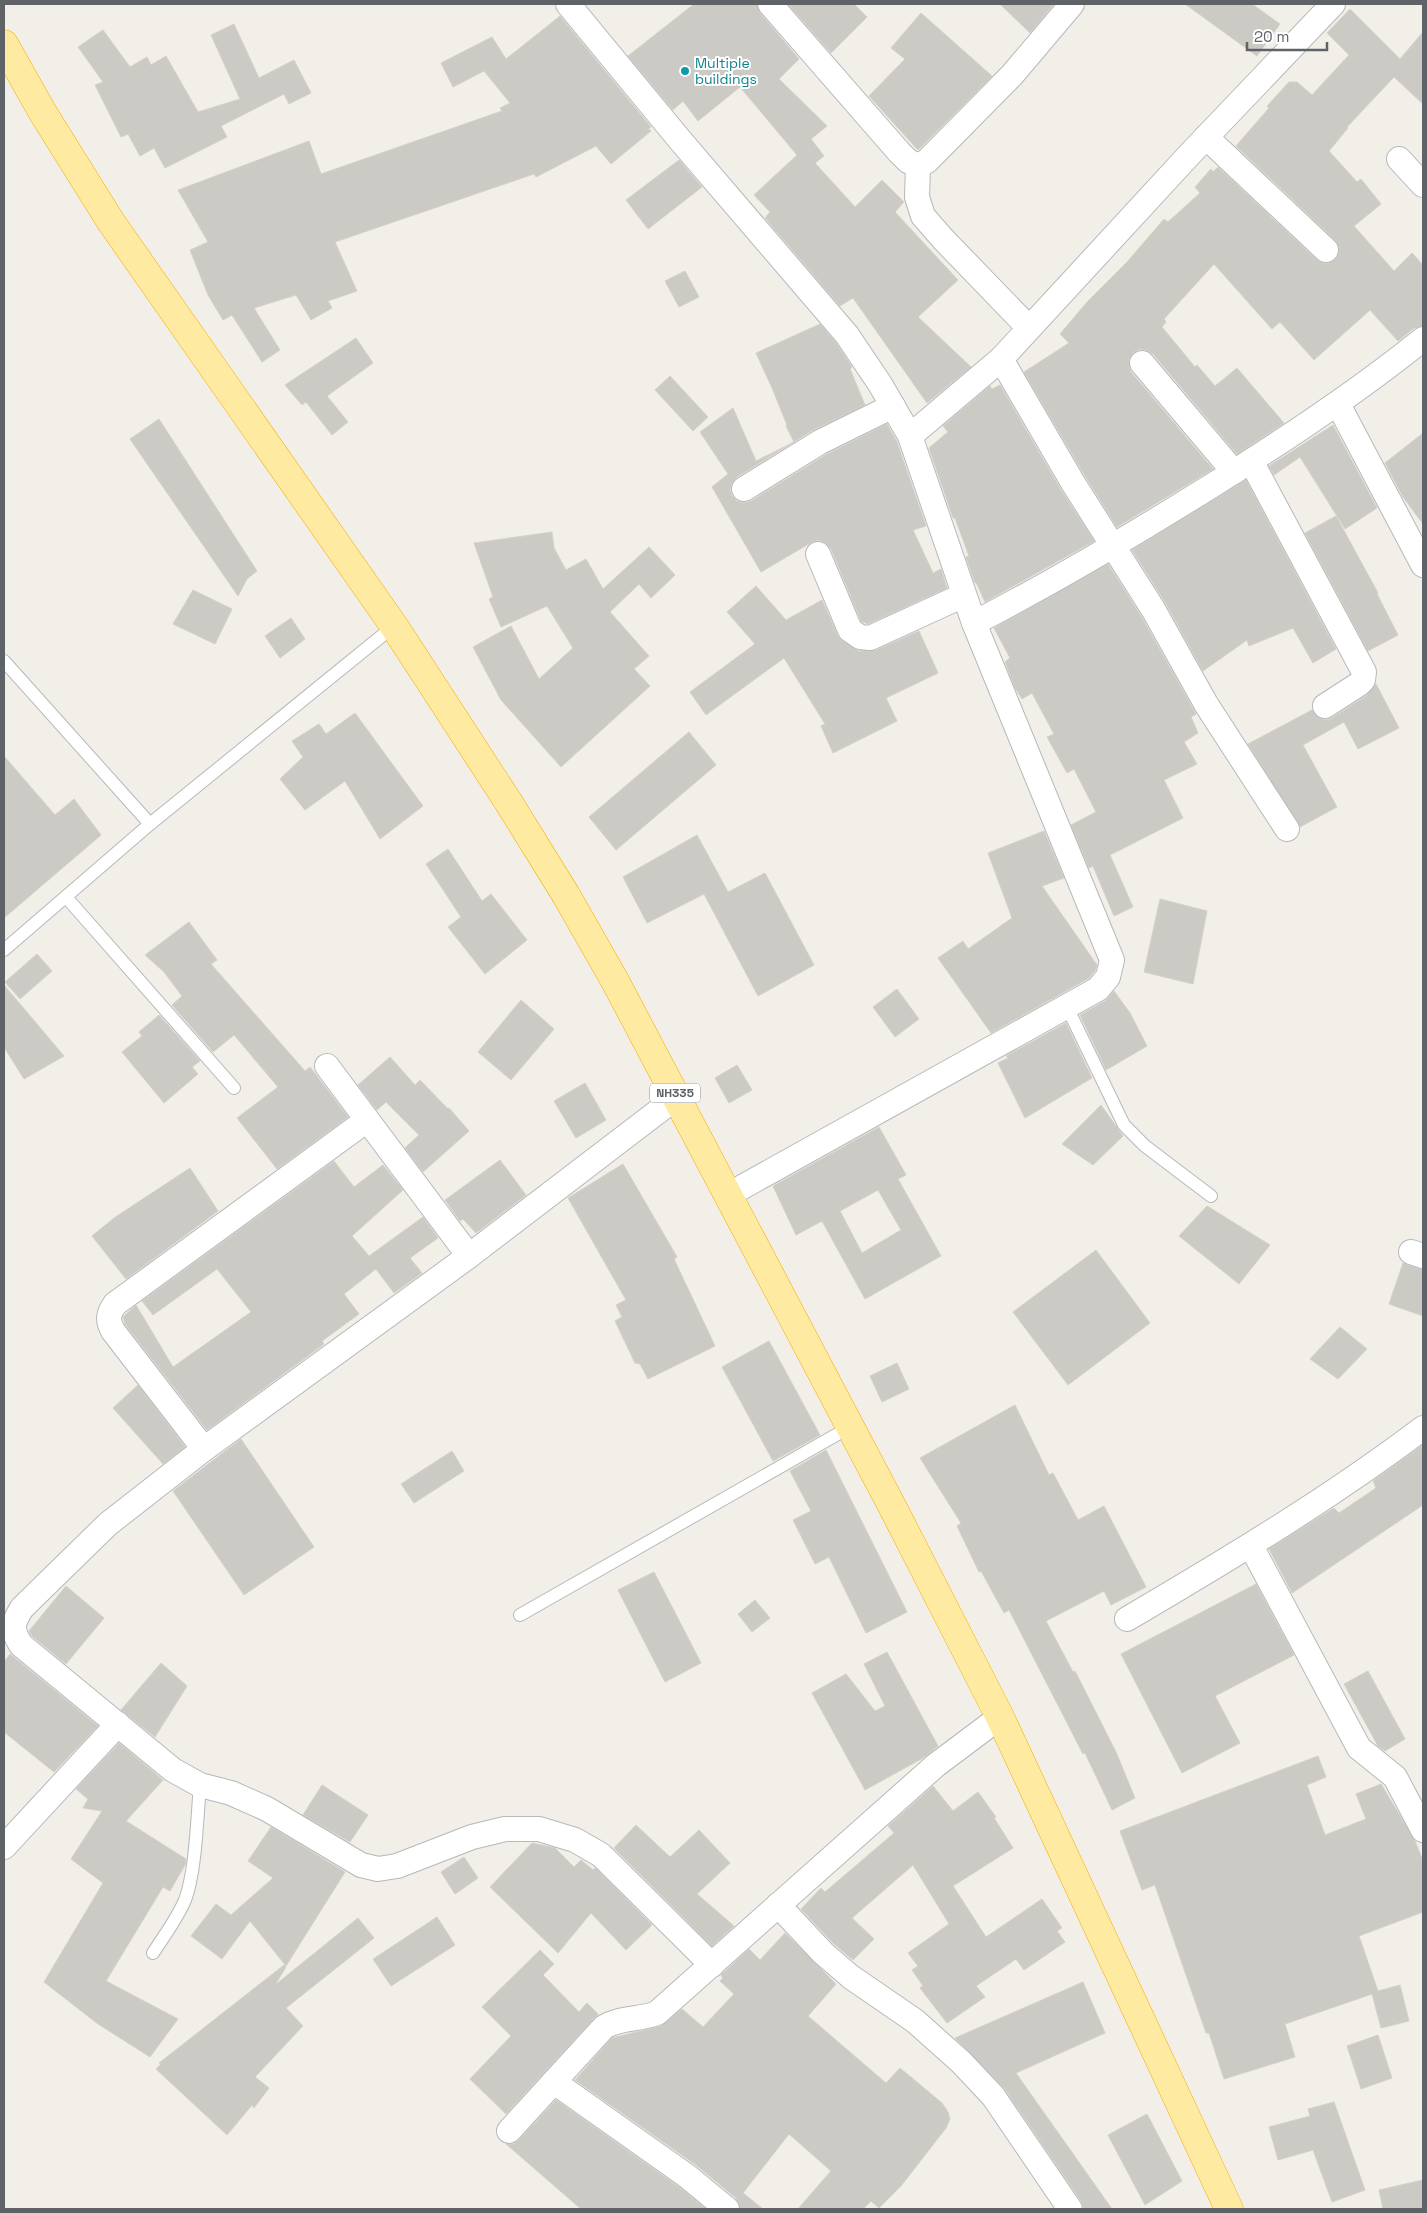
<svg xmlns="http://www.w3.org/2000/svg" width="1427" height="2213" viewBox="0 0 1427 2213" font-family="'Space Grotesk',sans-serif">
  <rect width="100%" height="100%" fill="#f1efe8"/>
  <!-- building -->
  <g fill="#cccac5" stroke="#d6d1c6" fill-rule="evenodd">
    <path d="M 694,4 L 757,4 L 760,13 L 799,59 L 779,79 L 827,126 L 811,139 L 824,156 L 815,163 L 855,207 L 882,180 L 904,202 L 895,212 L 958,280 L 918,317 L 971,367 L 927,403 L 853,298 L 840,306 L 765,218 L 770,212 L 754,195 L 797,155 L 740,87 L 698,121 L 683,101 L 673,110 L 628,56 Z"/>
    <path d="M 788,4 L 854,4 L 867,17 L 831,53 Z"/>
    <path d="M 1000,4 L 1054,4 L 1030,33 Z"/>
    <path d="M 1185,4 L 1252,4 L 1280,24 L 1257,56 Z"/>
    <path d="M 1350,9 L 1400,59 L 1423,32 L 1423,104 L 1394,77 L 1347,127 L 1348,128 L 1329,151 L 1357,182 L 1361,179 L 1381,204 L 1354,226 L 1394,271 L 1412,253 L 1423,265 L 1423,326 L 1414,328 L 1398,341 L 1370,310 L 1314,360 L 1280,322 L 1272,329 L 1214,264 L 1164,319 L 1166,322 L 1162,327 L 1195,367 L 1197,365 L 1215,386 L 1237,368 L 1284,423 L 1237,454 L 1153,354 L 1146,350 L 1140,349 L 1134,352 L 1129,359 L 1129,366 L 1131,372 L 1213,469 L 1117,527 L 1085,476 L 1024,372 L 1069,343 L 1060,334 L 1088,301 L 1127,262 L 1164,219 L 1168,222 L 1200,193 L 1195,187 L 1211,169 L 1213,172 L 1218,167 L 1317,260 L 1323,263 L 1329,263 L 1336,259 L 1339,253 L 1339,247 L 1335,240 L 1236,146 L 1269,108 L 1267,106 L 1289,82 L 1297,82 L 1312,95 L 1349,55 L 1327,33 Z"/>
    <path d="M 921,13 L 992,76 L 918,150 L 869,96 L 905,59 L 891,48 Z"/>
    <path d="M 560,16 L 651,127 L 648,129 L 651,131 L 611,164 L 596,146 L 536,177 L 534,174 L 335,242 L 357,291 L 328,301 L 332,308 L 311,320 L 296,295 L 254,308 L 280,350 L 262,362 L 232,315 L 223,320 L 208,295 L 190,250 L 208,242 L 178,190 L 309,141 L 321,174 L 502,111 L 500,108 L 510,103 L 484,71 L 453,87 L 441,63 L 492,37 L 506,59 Z"/>
    <path d="M 234,24 L 259,78 L 294,60 L 311,93 L 289,104 L 284,94 L 221,126 L 227,137 L 165,168 L 154,148 L 140,156 L 128,134 L 121,137 L 95,85 L 103,82 L 78,47 L 103,30 L 130,67 L 147,57 L 151,65 L 166,56 L 198,112 L 240,99 L 211,35 Z"/>
    <path d="M 679,160 L 702,187 L 648,229 L 626,200 Z"/>
    <path d="M 685,271 L 699,297 L 679,307 L 665,281 Z"/>
    <path d="M 820,324 L 836,343 L 852,367 L 850,369 L 865,405 L 813,430 L 737,477 L 732,483 L 730,490 L 732,496 L 737,501 L 744,503 L 751,501 L 827,454 L 887,424 L 897,442 L 926,526 L 913,530 L 933,573 L 941,569 L 947,588 L 868,624 L 861,621 L 831,549 L 826,543 L 819,540 L 812,542 L 761,572 L 712,487 L 728,474 L 700,432 L 733,408 L 756,461 L 794,442 L 786,426 L 787,425 L 772,388 L 756,353 Z"/>
    <path d="M 356,338 L 373,363 L 327,396 L 348,422 L 332,435 L 306,402 L 302,405 L 285,385 Z"/>
    <path d="M 670,376 L 708,417 L 693,431 L 655,390 Z"/>
    <path d="M 1000,385 L 1061,490 L 1094,541 L 985,602 L 976,582 L 975,583 L 966,557 L 969,556 L 955,518 L 953,518 L 929,448 L 948,432 L 943,426 L 990,386 L 992,389 Z"/>
    <path d="M 159,419 L 257,571 L 247,579 L 238,596 L 130,439 Z"/>
    <path d="M 1333,425 L 1377,508 L 1345,529 L 1300,457 L 1274,475 L 1269,466 Z"/>
    <path d="M 1423,433 L 1423,524 L 1403,497 L 1385,463 Z"/>
    <path d="M 1246,480 L 1336,649 L 1313,663 L 1293,628 L 1249,646 L 1247,640 L 1203,671 L 1165,602 L 1132,550 Z"/>
    <path d="M 1336,516 L 1378,593 L 1377,594 L 1398,635 L 1368,651 L 1305,533 Z"/>
    <path d="M 552,532 L 554,548 L 566,570 L 586,559 L 603,589 L 649,547 L 675,575 L 651,598 L 639,584 L 610,612 L 649,656 L 634,669 L 650,686 L 561,767 L 501,700 L 473,647 L 511,626 L 539,679 L 573,648 L 547,606 L 501,627 L 489,599 L 493,597 L 474,543 Z"/>
    <path d="M 1108,564 L 1141,616 L 1196,714 L 1191,717 L 1198,733 L 1184,742 L 1197,764 L 1164,780 L 1183,818 L 1110,855 L 1133,907 L 1114,916 L 1093,866 L 1089,868 L 1071,825 L 1096,812 L 1074,769 L 1067,773 L 1047,737 L 1054,734 L 1032,693 L 1022,699 L 1015,688 L 1005,662 L 1010,658 L 994,628 Z"/>
    <path d="M 756,586 L 786,620 L 822,600 L 838,636 L 842,641 L 858,651 L 876,650 L 919,631 L 938,673 L 886,698 L 897,721 L 833,753 L 821,726 L 825,724 L 784,658 L 706,715 L 690,692 L 755,644 L 727,612 Z"/>
    <path d="M 193,590 L 232,609 L 215,644 L 173,624 Z"/>
    <path d="M 291,618 L 305,639 L 280,658 L 265,636 Z"/>
    <path d="M 1376,684 L 1399,728 L 1358,749 L 1344,722 L 1303,745 L 1337,807 L 1300,827 L 1248,744 L 1312,710 L 1319,718 L 1326,720 L 1332,718 L 1366,696 Z"/>
    <path d="M 355,713 L 423,806 L 380,839 L 345,781 L 305,810 L 280,779 L 303,757 L 292,741 L 319,724 L 326,734 Z"/>
    <path d="M 689,732 L 716,765 L 616,850 L 589,817 Z"/>
    <path d="M 4,756 L 55,815 L 74,799 L 101,835 L 4,918 Z"/>
    <path d="M 1044,831 L 1064,878 L 1042,886 L 1097,965 L 1095,971 L 1089,978 L 991,1033 L 938,958 L 963,941 L 968,949 L 1012,918 L 988,853 Z"/>
    <path d="M 697,835 L 728,892 L 765,873 L 814,965 L 758,996 L 704,894 L 647,923 L 623,877 Z"/>
    <path d="M 448,849 L 482,901 L 491,894 L 527,940 L 485,974 L 448,927 L 461,917 L 426,864 Z"/>
    <path d="M 1160,899 L 1207,911 L 1193,984 L 1144,972 Z"/>
    <path d="M 189,922 L 217,960 L 211,964 L 305,1071 L 310,1067 L 348,1117 L 277,1169 L 237,1118 L 278,1087 L 234,1035 L 213,1052 L 172,1005 L 182,996 L 164,972 L 145,955 Z"/>
    <path d="M 37,954 L 52,971 L 20,999 L 5,982 Z"/>
    <path d="M 4,985 L 64,1056 L 24,1079 L 4,1047 Z"/>
    <path d="M 897,989 L 919,1019 L 895,1037 L 873,1007 Z"/>
    <path d="M 1114,991 L 1130,1013 L 1147,1046 L 1106,1070 L 1080,1015 L 1105,1001 Z"/>
    <path d="M 521,1000 L 554,1029 L 511,1080 L 478,1052 Z"/>
    <path d="M 159,1015 L 200,1061 L 192,1067 L 198,1074 L 164,1103 L 122,1052 L 142,1036 L 139,1032 Z"/>
    <path d="M 1066,1023 L 1092,1078 L 1025,1118 L 998,1063 L 1008,1058 L 1006,1056 Z"/>
    <path d="M 390,1057 L 415,1085 L 420,1080 L 448,1109 L 449,1108 L 469,1131 L 423,1172 L 405,1148 L 419,1135 L 386,1102 L 377,1110 L 358,1085 Z"/>
    <path d="M 737,1065 L 752,1090 L 729,1103 L 715,1078 Z"/>
    <path d="M 585,1083 L 606,1120 L 576,1138 L 554,1101 Z"/>
    <path d="M 1101,1105 L 1123,1136 L 1093,1165 L 1062,1144 Z"/>
    <path d="M 879,1127 L 906,1175 L 898,1179 L 941,1256 L 865,1299 L 822,1221 L 796,1235 L 773,1186 ZM 878,1190 L 901,1230 L 862,1253 L 840,1211 Z"/>
    <path d="M 500,1160 L 526,1195 L 476,1233 L 463,1219 L 460,1221 L 445,1200 Z"/>
    <path d="M 334,1161 L 354,1187 L 383,1165 L 403,1190 L 352,1236 L 369,1256 L 423,1217 L 438,1238 L 410,1258 L 422,1273 L 394,1293 L 376,1269 L 344,1294 L 359,1314 L 322,1341 L 324,1344 L 207,1430 L 125,1324 L 123,1317 L 136,1305 L 173,1367 L 251,1312 L 217,1269 L 153,1315 L 142,1301 Z"/>
    <path d="M 623,1164 L 677,1257 L 674,1259 L 715,1346 L 648,1379 L 640,1364 L 635,1363 L 615,1321 L 622,1317 L 616,1305 L 626,1300 L 568,1198 Z"/>
    <path d="M 190,1168 L 218,1211 L 126,1279 L 92,1236 L 114,1218 Z"/>
    <path d="M 1207,1206 L 1270,1245 L 1239,1284 L 1179,1236 Z"/>
    <path d="M 1096,1250 L 1150,1323 L 1068,1385 L 1013,1312 Z"/>
    <path d="M 1403,1263 L 1423,1269 L 1423,1316 L 1389,1304 Z"/>
    <path d="M 1340,1327 L 1367,1349 L 1338,1379 L 1310,1359 Z"/>
    <path d="M 769,1341 L 820,1435 L 773,1461 L 722,1367 Z"/>
    <path d="M 897,1363 L 909,1389 L 882,1402 L 870,1376 Z"/>
    <path d="M 138,1385 L 185,1447 L 163,1464 L 113,1408 Z"/>
    <path d="M 1015,1405 L 1049,1475 L 1053,1473 L 1078,1520 L 1104,1506 L 1146,1587 L 1111,1605 L 1104,1591 L 1046,1621 L 1073,1672 L 1075,1671 L 1116,1752 L 1135,1798 L 1112,1810 L 1085,1753 L 1083,1754 L 1009,1610 L 1004,1613 L 981,1571 L 979,1572 L 957,1526 L 961,1523 L 920,1458 Z"/>
    <path d="M 241,1439 L 314,1547 L 244,1595 L 173,1491 Z"/>
    <path d="M 1423,1445 L 1423,1505 L 1292,1593 L 1269,1549 L 1334,1508 L 1339,1513 L 1376,1488 L 1373,1481 Z"/>
    <path d="M 826,1450 L 907,1612 L 866,1633 L 829,1557 L 815,1564 L 793,1520 L 811,1511 L 790,1471 Z"/>
    <path d="M 452,1451 L 464,1471 L 414,1503 L 401,1484 Z"/>
    <path d="M 654,1572 L 701,1663 L 665,1682 L 618,1590 Z"/>
    <path d="M 1256,1584 L 1294,1655 L 1215,1696 L 1240,1743 L 1182,1773 L 1121,1654 Z"/>
    <path d="M 66,1586 L 104,1618 L 66,1664 L 32,1636 L 29,1631 Z"/>
    <path d="M 755,1600 L 770,1618 L 752,1632 L 738,1614 Z"/>
    <path d="M 887,1652 L 938,1746 L 923,1758 L 865,1790 L 812,1693 L 846,1674 L 875,1711 L 885,1706 L 864,1664 Z"/>
    <path d="M 10,1654 L 98,1726 L 54,1772 L 4,1732 L 4,1662 Z"/>
    <path d="M 161,1663 L 187,1686 L 155,1737 L 121,1710 Z"/>
    <path d="M 1368,1671 L 1405,1739 L 1385,1751 L 1378,1746 L 1344,1684 Z"/>
    <path d="M 119,1743 L 163,1780 L 126,1821 L 186,1859 L 185,1865 L 170,1891 L 163,1887 L 106,1981 L 178,2019 L 150,2057 L 98,2024 L 44,1982 L 103,1883 L 71,1859 L 102,1811 L 83,1808 L 88,1799 L 76,1789 Z"/>
    <path d="M 1318,1756 L 1326,1777 L 1307,1785 L 1325,1835 L 1366,1819 L 1356,1794 L 1381,1784 L 1415,1841 L 1423,1861 L 1423,1912 L 1359,1936 L 1378,1991 L 1400,1985 L 1409,2021 L 1381,2028 L 1372,1994 L 1285,2024 L 1295,2057 L 1224,2079 L 1209,2033 L 1206,2033 L 1155,1885 L 1142,1890 L 1120,1831 Z"/>
    <path d="M 322,1785 L 368,1815 L 350,1842 L 303,1815 Z"/>
    <path d="M 933,1786 L 953,1811 L 978,1792 L 996,1817 L 994,1818 L 1013,1848 L 953,1886 L 986,1937 L 1042,1899 L 1062,1928 L 1057,1931 L 1065,1942 L 1024,1970 L 1016,1959 L 976,1986 L 985,1997 L 947,2023 L 920,1988 L 923,1986 L 912,1970 L 918,1966 L 908,1953 L 949,1924 L 913,1865 L 852,1918 L 874,1939 L 853,1960 L 833,1943 L 801,1909 L 821,1888 L 825,1892 L 894,1833 L 888,1826 Z"/>
    <path d="M 636,1825 L 670,1857 L 699,1830 L 730,1863 L 697,1894 L 734,1926 L 712,1946 L 614,1848 Z"/>
    <path d="M 271,1827 L 345,1872 L 286,1966 L 250,1921 L 222,1959 L 191,1936 L 216,1904 L 231,1915 L 273,1878 L 248,1861 Z"/>
    <path d="M 532,1843 L 555,1848 L 574,1867 L 581,1860 L 593,1870 L 595,1868 L 652,1925 L 626,1950 L 591,1913 L 558,1953 L 490,1887 Z"/>
    <path d="M 464,1857 L 478,1878 L 455,1894 L 441,1872 Z"/>
    <path d="M 437,1917 L 455,1945 L 391,1986 L 373,1959 Z"/>
    <path d="M 358,1918 L 374,1938 L 286,2008 L 303,2026 L 255,2077 L 269,2088 L 254,2108 L 252,2105 L 227,2135 L 156,2069 L 161,2064 L 159,2063 L 284,1965 L 286,1967 L 275,1985 Z"/>
    <path d="M 785,1933 L 836,1984 L 808,2016 L 886,2083 L 900,2068 L 942,2103 L 948,2112 L 950,2119 L 946,2128 L 901,2186 L 879,2208 L 871,2201 L 863,2209 L 798,2209 L 831,2171 L 789,2134 L 743,2193 L 763,2209 L 740,2209 L 736,2198 L 696,2165 L 575,2080 L 612,2038 L 661,2026 L 682,2009 L 703,2027 L 734,1994 L 720,1981 L 723,1978 L 721,1975 L 723,1973 L 749,1949 L 760,1960 Z"/>
    <path d="M 540,1950 L 554,1964 L 543,1975 L 579,2012 L 587,2003 L 598,2014 L 506,2114 L 470,2079 L 511,2036 L 482,2007 Z"/>
    <path d="M 1083,1982 L 1105,2033 L 1016,2073 L 1112,2209 L 1084,2209 L 1081,2201 L 1004,2088 L 955,2038 Z"/>
    <path d="M 1378,2035 L 1392,2078 L 1361,2089 L 1347,2046 Z"/>
    <path d="M 556,2100 L 679,2187 L 706,2209 L 581,2209 L 506,2144 L 514,2144 L 519,2140 Z"/>
    <path d="M 1334,2102 L 1365,2190 L 1332,2202 L 1313,2150 L 1278,2160 L 1269,2127 L 1310,2116 L 1308,2109 Z"/>
    <path d="M 1147,2114 L 1182,2181 L 1145,2205 L 1108,2135 Z"/>
    <path d="M 1423,2180 L 1423,2209 L 1383,2209 L 1379,2190 Z"/>
  </g>
  <g fill="none" stroke-linecap="round" stroke-linejoin="round">
    <defs>
      <g id="service">
        <path d="M 4,661 L 150,824"/>
        <path d="M 66,897 L 234,1088"/>
        <path d="M 4,950 L 150,824 L 394,626"/>
        <path d="M 1067,1007 L 1124,1125 L 1145,1146 L 1211,1196"/>
        <path d="M 520,1615 L 850,1427"/>
        <path d="M 153,1953 C 164,1936 177,1919 185,1900 C 196,1871 197,1817 200,1785"/>
      </g>
      <g id="minor">
        <path d="M 568,4 L 680,140 L 847,335 L 880,384 L 910,436 L 974,623 L 1112,960 L 1108,977 L 1098,989 L 728,1195"/>
        <path d="M 770,4 L 899,152 L 908,161 L 918,166 L 927,161 L 1012,75 L 1072,4"/>
        <path d="M 1206,137 L 1326,250"/>
        <path d="M 1399,159 L 1423,185"/>
        <path d="M 918,166 L 917,197 L 923,216 L 943,239 L 1029,328"/>
        <path d="M 1001,359 L 1073,483 L 1153,609 L 1206,704 L 1287,829"/>
        <path d="M 1142,363 L 1234,472"/>
        <path d="M 1338,404 L 1423,565"/>
        <path d="M 910,436 L 1001,359 L 1190,154 L 1333,4"/>
        <path d="M 1251,461 L 1364,672 L 1363,680 L 1359,684 L 1325,706"/>
        <path d="M 744,489 L 820,442 L 893,406"/>
        <path d="M 818,554 L 850,630 L 860,637 L 870,638 L 964,595"/>
        <path d="M 974,623 C 1054,582 1131,536 1208,488 C 1282,442 1355,394 1423,339"/>
        <path d="M 327,1066 L 469,1256"/>
        <path d="M 677,1097 L 469,1256 L 204,1449 L 108,1524 L 22,1608 C 12,1624 11,1629 21,1645 L 173,1770 L 200,1785 L 231,1793 L 267,1809 L 361,1865 L 378,1869 L 397,1866 L 472,1837 L 505,1829 L 539,1829 L 575,1840 L 601,1855 L 712,1965"/>
        <path d="M 1411,1252 L 1423,1256"/>
        <path d="M 204,1449 L 113,1331 C 107,1320 108,1314 115,1304 L 367,1120"/>
        <path d="M 1251,1546 L 1359,1748 L 1395,1777 L 1423,1830"/>
        <path d="M 1127,1619 C 1229,1559 1329,1499 1423,1428"/>
        <path d="M 4,1847 L 118,1724"/>
        <path d="M 778,1905 L 823,1953 L 851,1977 L 915,2021 L 961,2062 L 993,2096 L 1070,2209"/>
        <path d="M 554,2082 L 687,2176 L 727,2209"/>
        <path d="M 509,2131 L 604,2027 C 621,2017 639,2020 657,2013 L 936,1765 L 1000,1717"/>
      </g>
      <path id="trunk" d="M 4,44 L 43,113 L 111,222 L 394,626 L 509,803 L 566,895 L 615,981 L 893,1508 L 1000,1717 L 1229,2209"/>
    </defs>
    <!-- service casing -->
    <use href="#service" stroke="#b5b8bc" stroke-width="14"/>
    <!-- minor casing -->
    <use href="#minor" stroke="#b5b8bc" stroke-width="26"/>
    <!-- trunk casing -->
    <use href="#trunk" stroke="#f9ab00" stroke-width="29"/>
    <!-- service -->
    <use href="#service" stroke="#fff" stroke-width="12"/>
    <!-- minor -->
    <use href="#minor" stroke="#fff" stroke-width="24"/>
    <!-- trunk -->
    <use href="#trunk" stroke="#feeaa1" stroke-width="28"/>
  </g>
  <!-- markers -->
  <circle fill="#0f9aa8" stroke="#fff" stroke-width="2" cx="685" cy="71" r="5"/>
  <g text-anchor="middle" stroke-width="4" stroke-linejoin="round" paint-order="stroke">
    <!-- shield labels -->
    <rect fill="#fff" stroke="#8f9295" stroke-width="1" x="650" y="1083.5" width="50" height="19" rx="4"/>
    <g font-size="12" font-weight="bold" fill="#5f6368">
      <text x="675" y="1097">NH335</text>
    </g>
    <!-- culture labels -->
    <g font-size="14" fill="#0d838f" stroke="#fff" text-anchor="start">
      <text x="695" y="68">Multiple<tspan x="695" dy="16">buildings</tspan></text>
    </g>
  </g>
  <!-- border -->
  <rect width="1427" height="2213" fill="none" stroke="#5f6368" stroke-width="10"/>
  <!-- scale -->
  <path d="M1247 42v8h80v-8" fill="none" stroke="#5f6368" stroke-width="2.5"/>
  <text x="1254" y="42" font-size="15" fill="#5f6368" stroke="#ffffff" stroke-width="4" paint-order="stroke">20 m</text>
</svg>
